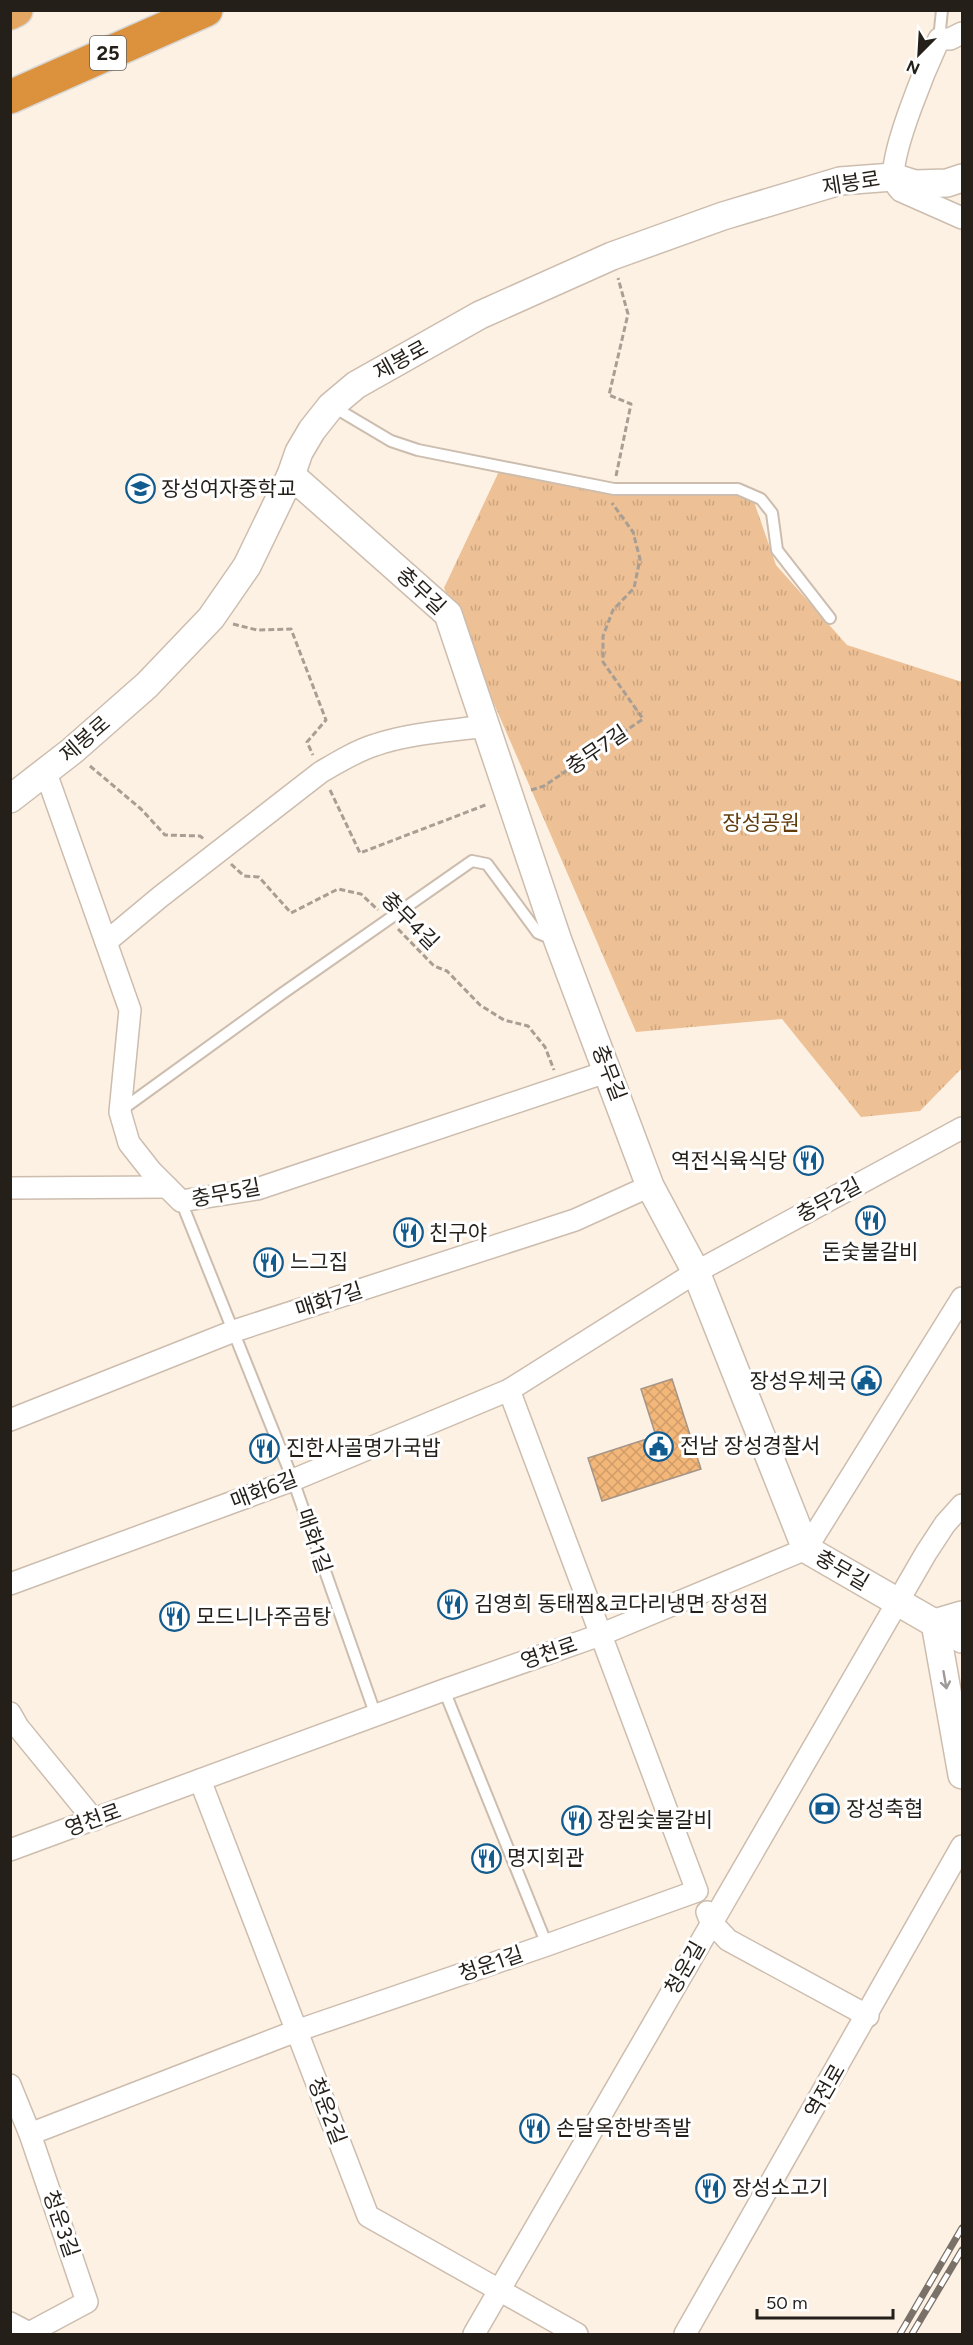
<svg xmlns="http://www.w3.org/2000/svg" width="973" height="2345" viewBox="0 0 973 2345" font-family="Figtree,'Noto Sans KR',sans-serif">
  <defs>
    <pattern id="grass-tufts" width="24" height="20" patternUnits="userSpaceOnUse" patternTransform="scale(1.5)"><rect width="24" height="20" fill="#edc095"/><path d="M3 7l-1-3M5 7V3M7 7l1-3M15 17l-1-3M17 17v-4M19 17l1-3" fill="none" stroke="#cba580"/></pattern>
    <pattern id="building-cross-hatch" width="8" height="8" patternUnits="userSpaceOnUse" patternTransform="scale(1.5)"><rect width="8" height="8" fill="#f3b77a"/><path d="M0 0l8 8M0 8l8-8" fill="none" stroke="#d09d69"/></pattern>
  </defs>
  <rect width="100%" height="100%" fill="#fdf1e4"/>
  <!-- grass -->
  <path fill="url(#grass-tufts)" d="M 502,465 L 614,489 L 752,496 L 776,565 L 847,645 L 962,682 L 962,1068 L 920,1111 L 861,1117 L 782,1019 L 636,1032 L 444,588 Z"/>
  <!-- building -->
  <path fill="url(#building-cross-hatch)" stroke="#a49587" stroke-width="1.5" d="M 672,1379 L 701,1469 L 602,1501 L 588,1458 L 656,1436 L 641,1389 Z"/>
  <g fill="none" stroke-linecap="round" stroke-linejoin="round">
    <defs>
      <g id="service">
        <path d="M 939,39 L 942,10"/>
        <path d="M 332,406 L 391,441 L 418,450 L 614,489 L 738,489 L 761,499 L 772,513 L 777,550 L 830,618"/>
        <path d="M 120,1111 L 283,993 L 472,861 L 487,864 L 538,933 L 555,940"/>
        <path d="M 181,1201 L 293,1480 L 376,1716"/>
        <path d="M 444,1690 L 547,1945"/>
      </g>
      <g id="minor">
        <path d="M 962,33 L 950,39 L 939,39 C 927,65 889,154 894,180 C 895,185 898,188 901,191 L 962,218"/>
        <path d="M 46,773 L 130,1010 L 120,1112 L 129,1143 L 151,1171 L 181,1201 L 257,1189 L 609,1071"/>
        <path d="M 106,942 L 160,897 L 321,772 C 338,762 356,751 375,745 C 410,733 450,731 486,726"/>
        <path d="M 10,1188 L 167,1187"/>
        <path d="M 10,1420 L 234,1331 L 575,1220 L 650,1186"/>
        <path d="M 10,1584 L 293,1480 L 509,1390 L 696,1272 L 962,1128"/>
        <path d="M 10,1713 L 18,1727 L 94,1820"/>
        <path d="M 200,1780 L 368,2216 L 577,2334"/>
        <path d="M 10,1850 L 444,1690 L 600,1635 L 806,1549 L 962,1298"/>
        <path d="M 707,1912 L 711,1922 L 728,1940 L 868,2016"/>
        <path d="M 10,2085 L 30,2134 L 87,2302 L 29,2333"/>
        <path d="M 30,2134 L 296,2031 L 547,1945 L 697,1891 L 509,1390"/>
        <path d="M 10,2323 L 31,2334"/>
        <path d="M 474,2334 L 926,1553 L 945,1524 L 962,1505"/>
        <path d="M 685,2334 L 962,1846"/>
      </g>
      <g id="tertiary">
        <path d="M 291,475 L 448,614 L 558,941 L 650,1186 L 696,1272 L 806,1549 L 962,1639"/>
        <path d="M 10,799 L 72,751 L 147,685 L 211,618 L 247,566 L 291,475 L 299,452 L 312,430 L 331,406 L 356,385 L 480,315 L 612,256 L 723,216 L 840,181 L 893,177 L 915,184 L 947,183 L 962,178"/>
        <path d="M 962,1615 L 935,1623 L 962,1775"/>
      </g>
      <path id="trunk" d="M 10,13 L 16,10"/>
      <path id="motorway" d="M 10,97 L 206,10"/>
    </defs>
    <!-- service casing -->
    <use href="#service" stroke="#ccbdae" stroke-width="14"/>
    <!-- minor casing -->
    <use href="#minor" stroke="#ccbdae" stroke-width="24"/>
    <!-- tertiary casing -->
    <use href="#tertiary" stroke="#ccbdae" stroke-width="30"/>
    <!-- trunk casing -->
    <use href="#trunk" stroke="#d8d7d6" stroke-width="36"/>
    <!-- motorway casing -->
    <use href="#motorway" stroke="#d8d7d6" stroke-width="36"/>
    <!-- path -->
    <g stroke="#a89e94" stroke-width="3" stroke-dasharray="6 3" stroke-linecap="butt">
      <path d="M 616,476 L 631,404 L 609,395 L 628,314 L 618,278"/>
      <path d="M 233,624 L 257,630 L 291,629 L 326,720 L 307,742 L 313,755"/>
      <path d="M 90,766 L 141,809 L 165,835 L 200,836 L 204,839"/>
      <path d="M 330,790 L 360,853 L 488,804"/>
      <path d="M 531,790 L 544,786 L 643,719 L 603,662 L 603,636 L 613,610 L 634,588 L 640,559 L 633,532 L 612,503"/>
      <path d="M 231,864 L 244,876 L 259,877 L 291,913 L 338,889 L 361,894 L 378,910"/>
      <path d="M 398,929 L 434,966 L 447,971 L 480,1005 L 504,1020 L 528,1026 L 545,1047 L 554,1070"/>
    </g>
    <!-- service -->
    <use href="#service" stroke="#fff" stroke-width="10"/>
    <!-- minor -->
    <use href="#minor" stroke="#fff" stroke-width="21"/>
    <!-- tertiary -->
    <use href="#tertiary" stroke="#fff" stroke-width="27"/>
    <!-- trunk -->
    <use href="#trunk" stroke="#e3a763" stroke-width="33"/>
    <!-- motorway -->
    <use href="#motorway" stroke="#dc913c" stroke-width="33"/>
    <defs>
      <g id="rail">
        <path d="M 900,2334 L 962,2228"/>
        <path d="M 912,2334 L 962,2250"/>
      </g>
    </defs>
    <!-- rail casing -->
    <use href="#rail" stroke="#7a7169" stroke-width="7"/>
    <!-- rail -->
    <use href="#rail" stroke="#fff" stroke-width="4.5" stroke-dasharray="14" stroke-linecap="butt"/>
  </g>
  <!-- one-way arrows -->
  <defs><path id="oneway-shaft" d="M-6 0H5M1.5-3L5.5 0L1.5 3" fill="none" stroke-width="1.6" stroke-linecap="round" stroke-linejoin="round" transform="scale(1.5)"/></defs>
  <use stroke="#9d9a98" href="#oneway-shaft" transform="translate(945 1680) rotate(80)"/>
  <!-- icons -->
  <defs>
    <symbol id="school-ring" viewBox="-11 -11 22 22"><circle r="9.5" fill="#fff" stroke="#125b8f" stroke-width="1.5"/><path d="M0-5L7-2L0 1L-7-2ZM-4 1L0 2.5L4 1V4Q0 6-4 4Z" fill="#125b8f"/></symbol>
    <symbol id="restaurant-ring" viewBox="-11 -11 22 22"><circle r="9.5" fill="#fff" stroke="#125b8f" stroke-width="1.5"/><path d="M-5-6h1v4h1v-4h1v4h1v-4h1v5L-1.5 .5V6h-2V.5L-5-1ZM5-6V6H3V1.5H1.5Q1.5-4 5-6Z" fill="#125b8f"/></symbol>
    <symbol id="civic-ring" viewBox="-11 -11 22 22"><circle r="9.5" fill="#fff" stroke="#125b8f" stroke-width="1.5"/><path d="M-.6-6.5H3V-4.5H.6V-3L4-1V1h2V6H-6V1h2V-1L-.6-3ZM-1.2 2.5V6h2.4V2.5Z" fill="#125b8f"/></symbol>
    <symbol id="bank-ring" viewBox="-11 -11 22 22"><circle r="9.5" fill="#fff" stroke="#125b8f" stroke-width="1.5"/><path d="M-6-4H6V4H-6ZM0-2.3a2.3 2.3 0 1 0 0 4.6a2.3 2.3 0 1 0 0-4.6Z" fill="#125b8f"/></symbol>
  </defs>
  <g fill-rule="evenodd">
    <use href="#school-ring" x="124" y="472" width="33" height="33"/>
    <use href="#restaurant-ring" x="792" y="1144" width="33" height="33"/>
    <use href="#restaurant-ring" x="854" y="1204" width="33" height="33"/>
    <use href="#restaurant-ring" x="392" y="1216" width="33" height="33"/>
    <use href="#restaurant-ring" x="252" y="1246" width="33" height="33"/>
    <use href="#civic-ring" x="850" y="1364" width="33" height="33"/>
    <use href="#civic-ring" x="642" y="1430" width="33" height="33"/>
    <use href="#restaurant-ring" x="248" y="1432" width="33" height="33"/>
    <use href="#restaurant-ring" x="436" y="1588" width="33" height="33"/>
    <use href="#restaurant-ring" x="158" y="1600" width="33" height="33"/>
    <use href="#bank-ring" x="808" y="1792" width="33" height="33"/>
    <use href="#restaurant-ring" x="560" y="1804" width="33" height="33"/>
    <use href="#restaurant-ring" x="470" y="1842" width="33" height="33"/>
    <use href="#restaurant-ring" x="518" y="2112" width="33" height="33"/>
    <use href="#restaurant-ring" x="694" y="2172" width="33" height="33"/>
  </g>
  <g text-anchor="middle" stroke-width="6" stroke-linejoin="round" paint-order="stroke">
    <!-- shield labels -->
    <rect fill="#fff" stroke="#66625e" stroke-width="1.5" x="90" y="36" width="36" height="34" rx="4.5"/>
    <g font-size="20" font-weight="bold" fill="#251f19">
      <text x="108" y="60">25</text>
    </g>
    <!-- street labels -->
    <g font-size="21" fill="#251f19" stroke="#fff">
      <text transform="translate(851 183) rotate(-9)" y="7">제봉로</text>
      <text transform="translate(401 360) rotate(-29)" y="7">제봉로</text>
      <text transform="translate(421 591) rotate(43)" y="7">충무길</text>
      <text transform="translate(85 739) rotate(-41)" y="7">제봉로</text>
      <text transform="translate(597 750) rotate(-34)" y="7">충무7길</text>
      <text transform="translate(410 921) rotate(45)" y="7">충무4길</text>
      <text transform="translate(609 1073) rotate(69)" y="7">충무길</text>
      <text transform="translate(226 1193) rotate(-11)" y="7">충무5길</text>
      <text transform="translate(829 1200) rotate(-28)" y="7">충무2길</text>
      <text transform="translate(329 1300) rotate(-18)" y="7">매화7길</text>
      <text transform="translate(264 1490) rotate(-21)" y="7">매화6길</text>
      <text transform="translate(314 1541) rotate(71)" y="7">매화1길</text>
      <text transform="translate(842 1570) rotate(30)" y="7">충무길</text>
      <text transform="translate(549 1653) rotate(-19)" y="7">영천로</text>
      <text transform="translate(93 1820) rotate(-20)" y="7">영천로</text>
      <text transform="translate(491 1964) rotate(-19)" y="7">청운1길</text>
      <text transform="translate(685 1968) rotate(-60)" y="7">청운길</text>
      <text transform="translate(825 2091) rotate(-60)" y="7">역전로</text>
      <text transform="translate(327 2111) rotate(69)" y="7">청운2길</text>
      <text transform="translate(61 2224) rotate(71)" y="7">청운3길</text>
    </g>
    <!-- poi labels -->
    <g font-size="21" fill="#251f19" stroke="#fff" text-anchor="start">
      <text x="161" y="496">장성여자중학교</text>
      <text x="787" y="1168" text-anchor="end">역전식육식당</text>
      <text x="429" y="1240">친구야</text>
      <text x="870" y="1259" text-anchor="middle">돈숯불갈비</text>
      <text x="290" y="1269">느그집</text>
      <text x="846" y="1388" text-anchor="end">장성우체국</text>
      <text x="680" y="1453">전남 장성경찰서</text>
      <text x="286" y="1455">진한사골명가국밥</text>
      <text x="474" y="1611">김영희 동태찜&amp;코다리냉면 장성점</text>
      <text x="196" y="1624">모드니나주곰탕</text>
      <text x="846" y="1816">장성축협</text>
      <text x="597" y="1827">장원숯불갈비</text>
      <text x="507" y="1865">명지회관</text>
      <text x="556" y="2135">손달옥한방족발</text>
      <text x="732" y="2195">장성소고기</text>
    </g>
    <!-- park labels -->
    <g font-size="21" fill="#623c0c" stroke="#fff">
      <text x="761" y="830">장성공원</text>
    </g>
  </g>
  <!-- border -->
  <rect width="973" height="2345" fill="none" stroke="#251f19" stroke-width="24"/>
  <!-- north arrow -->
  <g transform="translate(919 54) rotate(204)" stroke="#ffffff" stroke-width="4.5" paint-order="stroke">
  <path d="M0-4.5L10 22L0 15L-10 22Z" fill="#251f19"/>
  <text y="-9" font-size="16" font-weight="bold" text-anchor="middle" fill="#251f19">N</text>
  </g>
  <!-- scale -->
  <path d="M757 2309v9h136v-9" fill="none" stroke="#251f19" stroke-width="3"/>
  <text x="766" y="2309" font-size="18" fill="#251f19" stroke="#ffffff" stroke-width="4.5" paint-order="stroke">50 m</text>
</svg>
